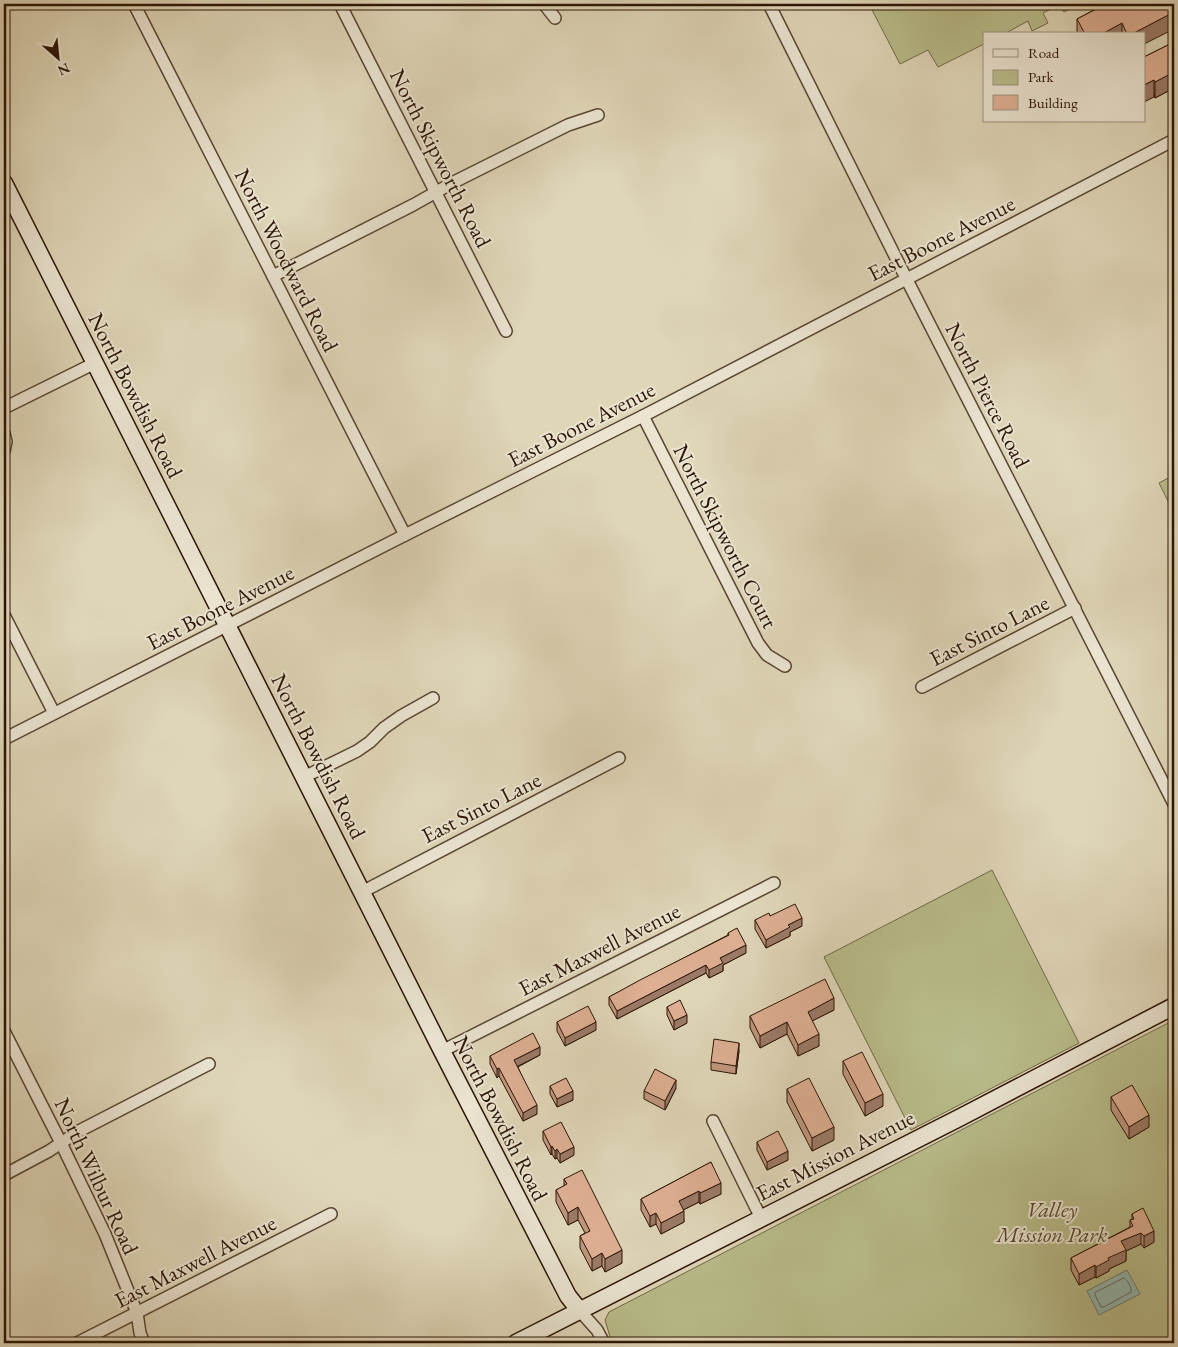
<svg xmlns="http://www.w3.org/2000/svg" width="1178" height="1347" viewBox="0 0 1178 1347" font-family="'EB Garamond',serif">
  <rect width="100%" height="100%" fill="#dfd6b8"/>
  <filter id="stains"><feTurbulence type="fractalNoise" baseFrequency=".004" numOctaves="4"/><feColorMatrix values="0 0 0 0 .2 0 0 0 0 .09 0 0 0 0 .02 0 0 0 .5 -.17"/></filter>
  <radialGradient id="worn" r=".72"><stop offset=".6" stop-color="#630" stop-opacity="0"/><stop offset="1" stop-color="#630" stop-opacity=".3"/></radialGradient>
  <!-- green -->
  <g fill="#b8bc8a" stroke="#726848">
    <path d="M 869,4 L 1080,4 L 1064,12 L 1059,5 L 1043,13 L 1048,23 L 1032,31 L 1028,21 L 1004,34 L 984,34 L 984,44 L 938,67 L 928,50 L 900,64 Z"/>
    <path d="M 1174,475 L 1174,513 L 1159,483 Z"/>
    <path d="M 992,870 L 1079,1043 L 911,1130 L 824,957 Z"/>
    <path d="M 1174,1020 L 1174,1343 L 612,1343 L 605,1320 L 609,1312 Z"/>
  </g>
  <!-- water -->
  <path fill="#93b9b1" stroke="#6a776d" d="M 1127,1270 L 1140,1294 L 1099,1315 L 1087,1291 Z"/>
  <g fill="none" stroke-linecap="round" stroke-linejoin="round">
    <!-- shore -->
    <path stroke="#60675c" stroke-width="1" d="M 1124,1278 C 1128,1280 1132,1288 1131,1292 L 1104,1307 L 1101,1307 L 1095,1295 L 1095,1293 Z"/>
    <defs>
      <g id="street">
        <path d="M 134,4 L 405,535"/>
        <path d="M 340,4 L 506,331"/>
        <path d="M 544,4 L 555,18"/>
        <path d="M 769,4 L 906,278 L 1174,804"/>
        <path d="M 273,276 L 413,205 L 454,182 L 568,125 L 598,115"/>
        <path d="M 4,408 L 95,363"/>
        <path d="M 643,416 L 758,643 L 767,655 L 785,666"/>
        <path d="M 4,433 L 6,442 L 4,451"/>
        <path d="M 4,615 L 54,713"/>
        <path d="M 922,687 L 1075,608"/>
        <path d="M 4,739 L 405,535 L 643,416 L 1174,140"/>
        <path d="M 304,777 L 357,751 L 370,742 L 384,728 L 401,716 L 433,698"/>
        <path d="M 362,892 L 619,758"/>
        <path d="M 4,1031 L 61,1143 L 105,1234 L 137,1313 L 140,1333 L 144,1343"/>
        <path d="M 442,1051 L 774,883"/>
        <path d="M 713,1121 L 761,1218"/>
        <path d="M 4,1175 L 49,1151 L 79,1131 L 209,1064"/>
        <path d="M 580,1311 L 597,1330 L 604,1343"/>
        <path d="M 77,1343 L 331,1214"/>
      </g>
      <g id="secondary">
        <path d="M 4,183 L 442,1051 L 568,1296 L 580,1311"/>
        <path d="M 516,1343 L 961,1117 L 1174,1006"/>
      </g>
    </defs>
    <!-- street casing -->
    <use href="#street" stroke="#594532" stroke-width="14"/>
    <!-- secondary casing -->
    <use href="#secondary" stroke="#2c1506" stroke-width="19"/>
    <!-- street -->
    <use href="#street" stroke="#eae4d1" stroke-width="11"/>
    <!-- secondary -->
    <use href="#secondary" stroke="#eae4d1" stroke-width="16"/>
  </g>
  <!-- wall -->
  <g fill="#bf967e" stroke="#2c1506">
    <path d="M 1103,4 L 1169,4 L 1174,29 L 1144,34 L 1077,34 L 1077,19 L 1103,5 Z"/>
    <path d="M 1174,42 L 1174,88 L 1155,98 L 1144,57 Z"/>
    <path d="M 770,916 L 802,926 L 790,932 L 790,936 L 766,948 L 755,929 L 755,920 Z"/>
    <path d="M 728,933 L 746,953 L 723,965 L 723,971 L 709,978 L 706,973 L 617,1019 L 609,1005 L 609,997 L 728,935 Z"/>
    <path d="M 667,1007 L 687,1023 L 674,1030 L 667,1015 Z"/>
    <path d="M 834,1010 L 812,1021 L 819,1046 L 798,1056 L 787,1034 L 760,1048 L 750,1028 L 750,1016 Z"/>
    <path d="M 557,1022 L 596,1030 L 565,1046 L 557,1031 Z"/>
    <path d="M 739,1051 L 736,1074 L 711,1070 L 711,1062 Z"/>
    <path d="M 540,1055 L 518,1067 L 537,1114 L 523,1121 L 499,1076 L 497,1078 L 490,1064 L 490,1056 Z"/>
    <path d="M 843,1061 L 883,1106 L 865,1116 L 843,1074 Z"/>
    <path d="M 550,1086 L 573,1100 L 557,1107 L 550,1094 Z"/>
    <path d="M 676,1088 L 665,1110 L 644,1099 L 644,1091 Z"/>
    <path d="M 787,1089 L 834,1140 L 812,1151 L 787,1102 Z"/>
    <path d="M 1111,1097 L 1149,1127 L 1129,1139 L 1111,1110 Z"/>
    <path d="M 543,1131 L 574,1155 L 560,1163 L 557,1158 L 555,1159 L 552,1154 L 551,1155 L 543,1140 Z"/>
    <path d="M 757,1142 L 788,1160 L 767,1170 L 757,1150 Z"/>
    <path d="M 711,1162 L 721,1194 L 700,1204 L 699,1202 L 683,1210 L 684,1222 L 661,1234 L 656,1224 L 650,1227 L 641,1210 L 641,1199 Z"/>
    <path d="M 564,1179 L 622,1263 L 605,1272 L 602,1266 L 592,1271 L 580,1248 L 580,1236 L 585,1233 L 578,1220 L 568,1225 L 556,1202 L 556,1190 L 564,1186 Z"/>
    <path d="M 1132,1214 L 1154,1242 L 1144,1248 L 1141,1244 L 1126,1251 L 1126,1261 L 1109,1269 L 1109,1271 L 1096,1278 L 1095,1277 L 1079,1285 L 1071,1270 L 1071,1258 L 1130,1227 L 1130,1220 L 1132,1220 Z"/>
  </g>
  <!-- shaded-wall -->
  <g fill="#9b7a67" stroke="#2c1506">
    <path d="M 1174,12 L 1174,29 L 1144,44 L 1144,34 L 1132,34 Z"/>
    <path d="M 1122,23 L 1122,34 L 1102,34 Z"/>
    <path d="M 1174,72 L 1174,88 L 1155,98 L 1155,82 Z"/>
    <path d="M 1154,80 L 1154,97 L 1144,102 L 1144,85 Z"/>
    <path d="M 802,918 L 802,926 L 790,932 L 790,936 L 766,948 L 766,940 L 788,925 Z"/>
    <path d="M 746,945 L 746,953 L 723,965 L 723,971 L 709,978 L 709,970 L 720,958 Z"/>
    <path d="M 706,965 L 706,973 L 617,1019 L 617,1011 Z"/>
    <path d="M 834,998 L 834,1010 L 808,1023 L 808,1012 Z"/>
    <path d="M 687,1015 L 687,1023 L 674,1030 L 674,1021 Z"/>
    <path d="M 596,1022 L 596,1030 L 565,1046 L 565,1038 Z"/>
    <path d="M 787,1022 L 787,1034 L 760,1048 L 760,1036 Z"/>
    <path d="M 819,1034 L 819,1046 L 798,1056 L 798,1045 Z"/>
    <path d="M 739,1043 L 739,1051 L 736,1074 L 736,1066 Z"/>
    <path d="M 540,1047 L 540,1055 L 514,1068 L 514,1060 Z"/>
    <path d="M 499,1068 L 499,1076 L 497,1078 L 497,1069 Z"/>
    <path d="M 676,1080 L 676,1088 L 665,1110 L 665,1101 Z"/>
    <path d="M 573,1091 L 573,1100 L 557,1107 L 557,1099 Z"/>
    <path d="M 883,1094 L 883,1106 L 865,1116 L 865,1103 Z"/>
    <path d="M 537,1105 L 537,1114 L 523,1121 L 523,1113 Z"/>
    <path d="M 1149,1115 L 1149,1127 L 1129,1139 L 1129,1127 Z"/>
    <path d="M 834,1127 L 834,1140 L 812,1151 L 812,1138 Z"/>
    <path d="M 552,1146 L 552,1154 L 551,1155 L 551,1147 Z"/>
    <path d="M 574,1147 L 574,1155 L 560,1163 L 560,1154 Z"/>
    <path d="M 557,1149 L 557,1158 L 555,1159 L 555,1151 Z"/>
    <path d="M 788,1151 L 788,1160 L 767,1170 L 767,1162 Z"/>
    <path d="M 721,1183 L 721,1194 L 700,1204 L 700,1193 Z"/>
    <path d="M 699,1191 L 699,1202 L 679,1212 L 679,1201 Z"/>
    <path d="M 578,1207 L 578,1220 L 568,1225 L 568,1213 Z"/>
    <path d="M 684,1211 L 684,1222 L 661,1234 L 661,1223 Z"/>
    <path d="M 656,1213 L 656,1224 L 650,1227 L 650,1216 Z"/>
    <path d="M 1154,1231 L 1154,1242 L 1144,1248 L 1144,1236 Z"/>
    <path d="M 1141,1233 L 1141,1244 L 1126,1251 L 1126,1261 L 1109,1269 L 1109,1271 L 1096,1278 L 1096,1267 L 1108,1258 L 1121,1241 Z"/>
    <path d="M 622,1250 L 622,1263 L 605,1272 L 605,1259 Z"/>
    <path d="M 602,1253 L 602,1266 L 592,1271 L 592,1259 Z"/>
    <path d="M 1095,1265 L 1095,1277 L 1079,1285 L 1079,1274 Z"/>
  </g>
  <!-- building -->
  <g fill="#deaf93" stroke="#2c1506">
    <path d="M 1106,4 L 1169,4 L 1174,12 L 1132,34 L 1127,34 L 1122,23 L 1102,34 L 1085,34 L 1077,19 Z"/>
    <path d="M 1174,42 L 1174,72 L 1155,82 L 1154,80 L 1144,85 L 1144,57 Z"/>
    <path d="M 795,904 L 802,918 L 788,925 L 790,927 L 766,940 L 755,920 L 769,913 L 770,916 Z"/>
    <path d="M 737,928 L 746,945 L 720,958 L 723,963 L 709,970 L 706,965 L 617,1011 L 609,997 L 640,980 L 729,935 L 728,933 Z"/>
    <path d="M 825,979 L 834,998 L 808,1012 L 819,1034 L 798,1045 L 787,1022 L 760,1036 L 750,1016 Z"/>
    <path d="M 680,1000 L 687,1015 L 674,1021 L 667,1007 Z"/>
    <path d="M 588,1006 L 596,1022 L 565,1038 L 557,1022 Z"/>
    <path d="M 533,1033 L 540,1047 L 514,1060 L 537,1105 L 523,1113 L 499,1068 L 497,1069 L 490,1056 Z"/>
    <path d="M 714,1039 L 739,1043 L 736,1066 L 711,1062 Z"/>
    <path d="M 862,1052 L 883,1094 L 865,1103 L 843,1061 Z"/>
    <path d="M 655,1069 L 676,1080 L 665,1101 L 644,1091 Z"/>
    <path d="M 566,1078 L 573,1091 L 557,1099 L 550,1086 Z"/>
    <path d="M 809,1078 L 834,1127 L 812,1138 L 787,1089 Z"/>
    <path d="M 1132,1085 L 1149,1115 L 1129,1127 L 1111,1097 Z"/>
    <path d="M 561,1122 L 574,1147 L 560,1154 L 557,1149 L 555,1151 L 552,1146 L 551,1147 L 543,1131 Z"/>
    <path d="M 778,1131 L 788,1151 L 767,1162 L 757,1142 Z"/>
    <path d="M 711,1162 L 721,1183 L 700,1193 L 699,1191 L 679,1201 L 684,1211 L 661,1223 L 656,1213 L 650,1216 L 641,1199 Z"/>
    <path d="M 582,1170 L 622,1250 L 605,1259 L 602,1253 L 592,1259 L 580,1236 L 590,1231 L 578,1207 L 568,1213 L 556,1190 L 567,1184 L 564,1179 Z"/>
    <path d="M 1143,1208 L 1154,1231 L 1144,1236 L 1141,1233 L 1121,1241 L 1126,1250 L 1108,1258 L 1109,1260 L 1096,1267 L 1095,1265 L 1079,1274 L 1071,1258 L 1133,1226 L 1130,1220 L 1134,1219 L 1132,1214 Z"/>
  </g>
  <g text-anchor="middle" stroke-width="4" stroke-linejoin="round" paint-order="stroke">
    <!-- street labels -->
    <g font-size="22" fill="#2c1506" stroke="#eae4d1">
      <text transform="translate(441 158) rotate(63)" y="8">North Skipworth Road</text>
      <text transform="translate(941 238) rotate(-27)" y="8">East Boone Avenue</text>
      <text transform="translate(287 260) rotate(63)" y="8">North Woodward Road</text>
      <text transform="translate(136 395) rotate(63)" y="8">North Bowdish Road</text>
      <text transform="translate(988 395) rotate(63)" y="8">North Pierce Road</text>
      <text transform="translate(581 424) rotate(-27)" y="8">East Boone Avenue</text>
      <text transform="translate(726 536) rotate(63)" y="8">North Skipworth Court</text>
      <text transform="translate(220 607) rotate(-27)" y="8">East Boone Avenue</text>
      <text transform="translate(989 630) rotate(-27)" y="8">East Sinto Lane</text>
      <text transform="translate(319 756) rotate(63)" y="8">North Bowdish Road</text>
      <text transform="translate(481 807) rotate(-27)" y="8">East Sinto Lane</text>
      <text transform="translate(599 949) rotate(-27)" y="8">East Maxwell Avenue</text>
      <text transform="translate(501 1118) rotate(63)" y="8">North Bowdish Road</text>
      <text transform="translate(835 1155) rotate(-27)" y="8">East Mission Avenue</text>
      <text transform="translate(97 1176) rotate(65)" y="8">North Wilbur Road</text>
      <text transform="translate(195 1261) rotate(-27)" y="8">East Maxwell Avenue</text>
    </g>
    <!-- park labels -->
    <g font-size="22" font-style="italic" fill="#56472e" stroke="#eae4d1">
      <text x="1052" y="1217">Valley<tspan x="1052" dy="25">Mission Park</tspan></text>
    </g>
  </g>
  <!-- margin -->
  <rect width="1178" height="1347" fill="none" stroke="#dfd6b8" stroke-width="20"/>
  <rect x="5" y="5" width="1168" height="1337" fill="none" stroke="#2c1506" stroke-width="2.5"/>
  <rect x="10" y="10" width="1158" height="1327" fill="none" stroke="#2c1506"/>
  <!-- legend -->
  <rect x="983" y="32" width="162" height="90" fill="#eae4d1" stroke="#9e9180"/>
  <rect x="993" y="49" width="25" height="8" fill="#eae4d1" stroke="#9e9180"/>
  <text x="1028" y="58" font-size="15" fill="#2c1506">Road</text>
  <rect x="993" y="70" width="25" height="15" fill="#b8bc8a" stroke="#9e9180"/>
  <text x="1028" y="82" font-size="15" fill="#2c1506">Park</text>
  <rect x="993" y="95" width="25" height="15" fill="#deaf93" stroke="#9e9180"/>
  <text x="1028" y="108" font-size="15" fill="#2c1506">Building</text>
  <!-- north arrow -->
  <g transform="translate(58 58) rotate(153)" stroke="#eae4d1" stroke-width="4" paint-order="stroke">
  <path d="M0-4L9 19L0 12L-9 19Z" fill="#2c1506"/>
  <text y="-8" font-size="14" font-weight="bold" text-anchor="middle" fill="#2c1506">N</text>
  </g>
  <rect width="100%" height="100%" filter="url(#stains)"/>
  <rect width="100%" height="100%" fill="url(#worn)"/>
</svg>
